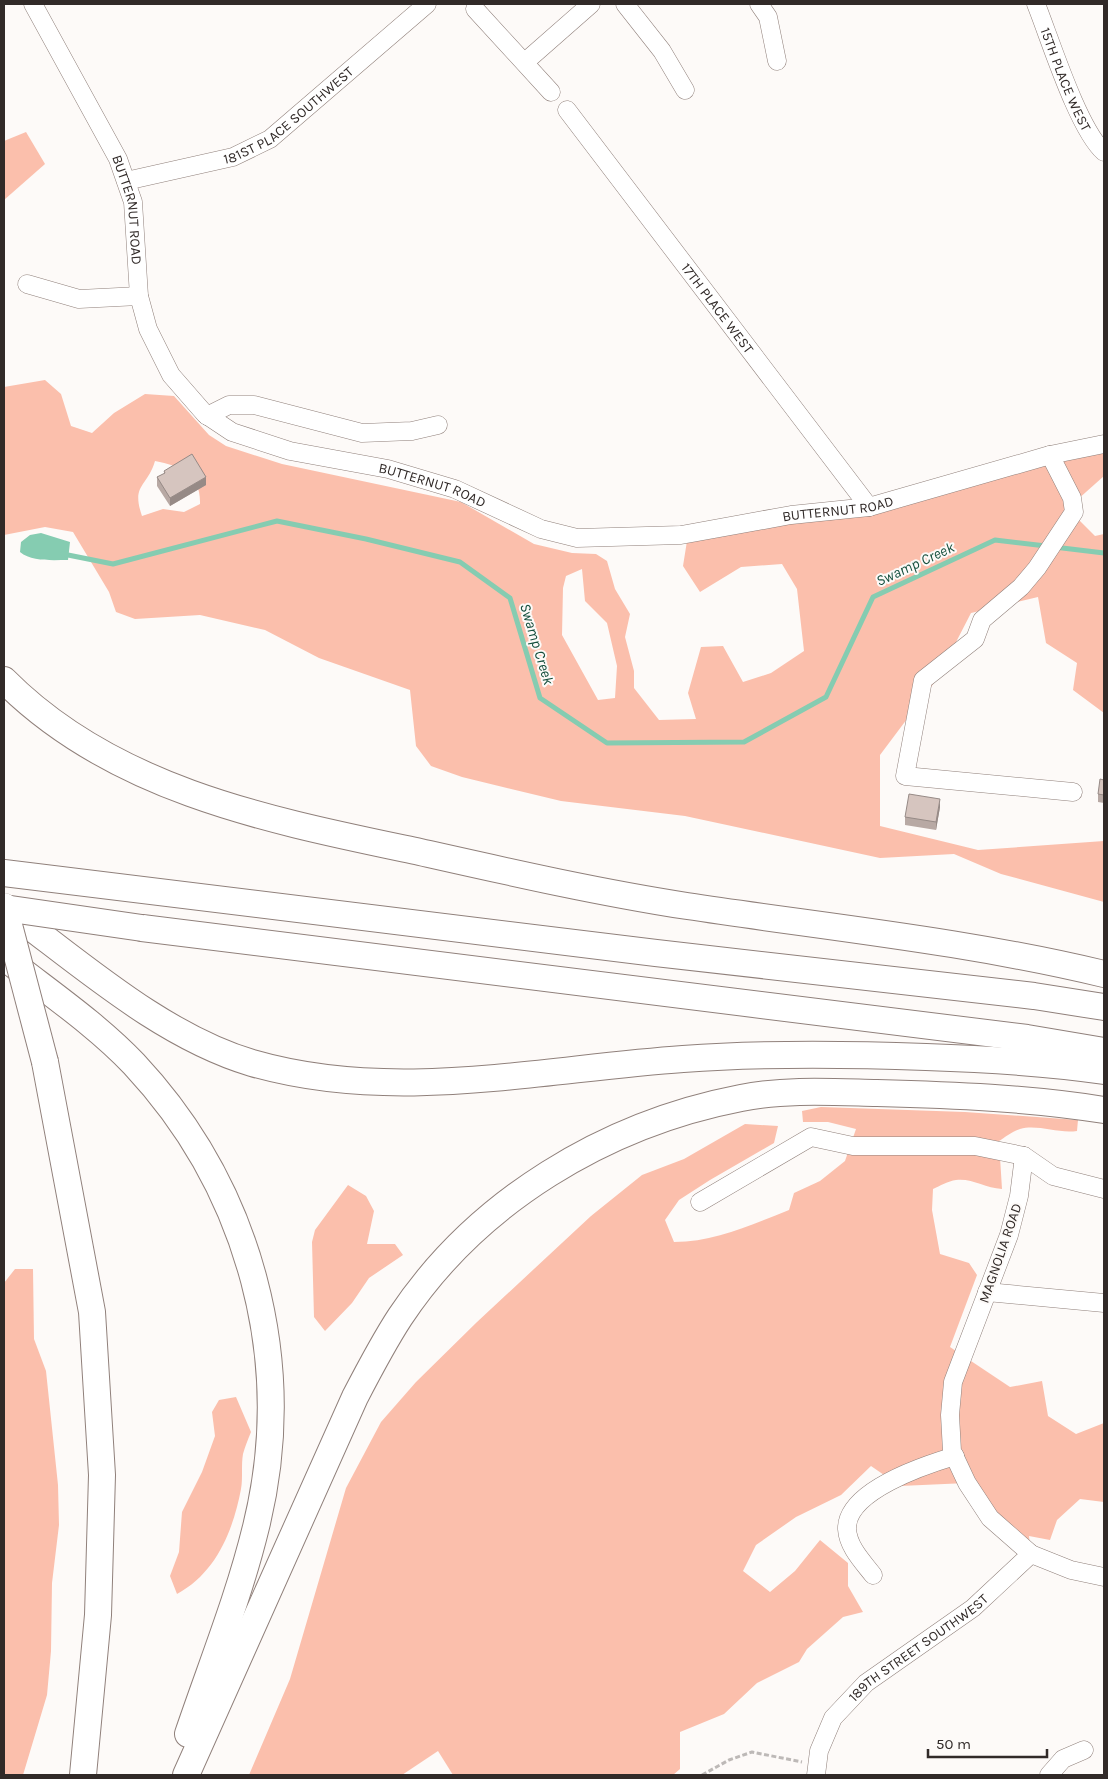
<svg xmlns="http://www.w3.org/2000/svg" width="1108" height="1779" viewBox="0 0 1108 1779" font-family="Karla,sans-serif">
  <rect width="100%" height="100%" fill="#fdfaf8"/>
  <!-- green -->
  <g fill="#fbbfac" fill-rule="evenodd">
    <path d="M 26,132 L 45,164 L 4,200 L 4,141 Z"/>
    <path d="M 45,380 L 61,394 L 71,426 L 92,433 L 114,413 L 145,394 L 174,396 L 209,435 L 226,446 L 282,464 L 461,502 L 534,544 L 572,553 L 596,554 L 607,561 L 615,589 L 630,614 L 625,637 L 634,671 L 634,688 L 659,720 L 696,719 L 688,693 L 701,647 L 723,646 L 743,682 L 771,673 L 804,651 L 797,589 L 782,564 L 741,567 L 700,592 L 683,566 L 687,541 L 1040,463 L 1104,453 L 1104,476 L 1077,500 L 1077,518 L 1095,536 L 1104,534 L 1104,713 L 1073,690 L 1077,663 L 1046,643 L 1038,597 L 971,613 L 937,679 L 880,755 L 880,826 L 978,850 L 1104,841 L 1104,902 L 1001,874 L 954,854 L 880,858 L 685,816 L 561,801 L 462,777 L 431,766 L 416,746 L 410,690 L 319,658 L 265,630 L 200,615 L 135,619 L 116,612 L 109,592 L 73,532 L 45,527 L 4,535 L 4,387 ZM 155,461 C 181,466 201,474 200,504 L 184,512 L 163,509 L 142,516 C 131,484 147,488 155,461 ZM 582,569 L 585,601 L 607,623 L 617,666 L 615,698 L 598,700 L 562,635 L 563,588 L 566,576 Z"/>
    <path d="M 821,1107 L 965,1112 L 1078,1120 L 1077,1131 C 1058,1134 1038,1124 1020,1129 C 1013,1131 1005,1137 999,1141 L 1002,1189 C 985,1188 972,1178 956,1180 C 948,1181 940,1186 933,1189 L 932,1210 L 940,1254 L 969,1263 L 977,1275 L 950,1347 L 1010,1387 L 1042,1381 L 1048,1416 L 1076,1434 L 1104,1423 L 1104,1502 L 1080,1499 L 1057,1520 L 1050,1540 L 1029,1536 L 1031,1554 L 967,1483 L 900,1486 L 871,1466 L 841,1495 L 796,1517 L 756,1545 L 743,1571 L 770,1592 L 795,1571 L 820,1540 L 848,1563 L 848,1586 L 863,1612 L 843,1617 L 807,1649 L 799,1662 L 757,1683 L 724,1714 L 680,1732 L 680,1769 L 673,1775 L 453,1775 L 438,1751 L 402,1775 L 249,1775 L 290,1679 L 346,1488 L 381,1422 L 416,1382 L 477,1322 L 591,1216 L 642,1175 L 684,1159 L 745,1124 L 778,1126 L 774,1143 L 710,1180 L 679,1200 L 665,1220 L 674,1242 C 715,1242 751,1225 789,1210 L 794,1193 L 820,1181 L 845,1161 L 856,1129 L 828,1122 L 803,1122 L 802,1111 Z"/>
    <path d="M 348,1185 L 366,1196 L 374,1211 L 367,1244 L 395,1244 L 403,1255 L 369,1278 L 352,1303 L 325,1331 L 314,1317 L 312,1242 L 315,1230 Z"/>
    <path d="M 15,1269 L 33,1269 L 34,1339 L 46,1371 L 58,1485 L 59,1525 L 52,1583 L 51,1651 L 47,1695 L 23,1775 L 4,1775 L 4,1283 Z"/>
    <path d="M 236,1397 L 251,1432 C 248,1439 245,1447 243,1454 C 241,1465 243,1478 241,1489 C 233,1531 216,1573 177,1594 L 170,1576 L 179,1552 L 182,1512 L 202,1472 L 215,1436 L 212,1412 L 219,1400 Z"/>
  </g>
  <!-- water -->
  <path fill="#85ccb1" d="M 41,533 L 70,542 L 68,560 C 53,560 32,562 20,552 L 21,542 L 30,535 Z"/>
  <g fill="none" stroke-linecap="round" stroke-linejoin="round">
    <!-- stream -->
    <g stroke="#85ccb1" stroke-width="5">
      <path d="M 1054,547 L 1104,553"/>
      <path d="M 63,554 L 113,564 L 277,521 L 366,539 L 460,562 L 510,598 L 540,698 L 607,743 L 744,742 L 826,697 L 873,597 L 995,540 L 1046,546"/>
    </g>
    <defs>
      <g id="minor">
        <path id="s1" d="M 33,4 L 118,159 L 133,202 L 139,296 L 148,329 L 171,375 L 205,414 L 232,432 L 290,451 L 388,469 L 455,489 L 541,529 L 577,538 L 681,535 L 791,515 L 869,507 L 1050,455 L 1104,444"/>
        <path d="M 625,4 L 662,51 L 685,90"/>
        <path d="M 759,4 L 768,17 L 777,61"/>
        <path id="s2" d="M 1036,4 C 1050,39 1078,129 1104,152"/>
        <path d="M 475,9 L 551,92"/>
        <path d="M 525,62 L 591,4"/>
        <path id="s3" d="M 567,110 L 869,507"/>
        <path id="s4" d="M 126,181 L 233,157 L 270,139 L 427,4"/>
        <path d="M 27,284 L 79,299 L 139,296"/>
        <path d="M 207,416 L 229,405 L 254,405 L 362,433 L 412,431 L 438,425"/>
        <path d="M 1050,455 L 1072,498 L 1074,512 L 1037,568 L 1021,587 L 982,620 L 975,639 L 923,680 L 905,776 L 1073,792"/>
        <path d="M 1024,1156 L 1019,1196 L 1009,1235 L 953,1382 L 950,1415 L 952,1451 L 967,1483 L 990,1518 L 1031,1554 L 1071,1570 L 1104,1577"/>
        <path d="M 700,1202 L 811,1137 L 853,1146 L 975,1146 L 1024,1156 L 1053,1176 L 1104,1189"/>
        <path d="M 987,1292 L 1104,1303"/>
        <path d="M 873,1575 C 863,1562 848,1547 847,1529 C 846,1491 925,1465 955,1456"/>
        <path id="s5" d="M 816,1775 L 819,1751 L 833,1718 L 866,1683 L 973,1608 L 1031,1554"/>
        <path d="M 1049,1775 L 1063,1759 L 1084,1750"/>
      </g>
      <g id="highway">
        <path d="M 4,680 C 114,791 273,821 420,852 C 509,872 597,892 687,906 C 826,927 967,941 1104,974"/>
        <path d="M 4,873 L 656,953 L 1034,996 L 1104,1007"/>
        <path d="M 4,907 C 79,962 161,1036 252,1063 C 394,1104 540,1069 683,1059 C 764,1053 845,1054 926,1057 C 985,1059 1045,1062 1104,1071"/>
        <path d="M 142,928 L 1027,1038 L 1104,1051"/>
        <path d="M 4,957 C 47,991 96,1024 134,1064 C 250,1188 297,1361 256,1527 C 239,1597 211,1666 188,1734"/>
        <path d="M 45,1062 L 92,1312 L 102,1475 L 98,1615 L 83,1775"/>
        <path d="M 186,1775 L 355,1397 C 369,1370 383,1343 400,1317 C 477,1201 606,1124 741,1098 C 785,1089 833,1092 877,1093 C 952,1095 1030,1098 1104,1110"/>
      </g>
    </defs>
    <!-- minor casing -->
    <use href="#minor" stroke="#90807b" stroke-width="19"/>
    <!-- highway casing -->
    <use href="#highway" stroke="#90807b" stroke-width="28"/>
    <!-- path -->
    <path stroke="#bdb9b7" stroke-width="3" stroke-dasharray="5 2.5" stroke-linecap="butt" d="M 702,1775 L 729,1760 L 752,1752 L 802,1762"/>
    <!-- minor -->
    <use href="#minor" stroke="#fff" stroke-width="18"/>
    <!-- highway -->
    <use href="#highway" stroke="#fff" stroke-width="26"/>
    <defs>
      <g id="highway-bridge">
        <path d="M 4,906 L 45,1062"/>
        <path d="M 4,908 L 142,928"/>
      </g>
    </defs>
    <!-- highway-bridge casing -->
    <use href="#highway-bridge" stroke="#90807b" stroke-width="28" stroke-linecap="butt"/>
    <!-- highway-bridge -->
    <use href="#highway-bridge" stroke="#fff" stroke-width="26"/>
  </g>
  <!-- wall -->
  <g fill="#b8a9a4">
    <path d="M 164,471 L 206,485 L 170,506 L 157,486 L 157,477 L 164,474 Z"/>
    <path d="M 1104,780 L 1104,803 L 1098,802 L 1098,794 Z"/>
    <path d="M 940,807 L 936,830 L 905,825 L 905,817 Z"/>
  </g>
  <!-- shaded-wall -->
  <g fill="#968a86">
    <path d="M 206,477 L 206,485 L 170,506 L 170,498 Z"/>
    <path d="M 940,799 L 940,807 L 936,830 L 936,822 Z"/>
  </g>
  <!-- building -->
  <g fill="#d6c5bf" stroke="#968a86">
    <path d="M 192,454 L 206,477 L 170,498 L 157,477 L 165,473 L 164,471 Z"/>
    <path d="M 1100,779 L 1104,780 L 1104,795 L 1098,794 Z"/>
    <path d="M 909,794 L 940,799 L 936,822 L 905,817 Z"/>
  </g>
  <g text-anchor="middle" stroke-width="4" stroke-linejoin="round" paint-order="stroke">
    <!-- street labels -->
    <g font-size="14" fill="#312a28" stroke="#fdfaf8">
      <text dy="5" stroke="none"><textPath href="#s2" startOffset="81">15TH PLACE WEST</textPath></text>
      <text dy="5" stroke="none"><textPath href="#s4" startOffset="179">181ST PLACE SOUTHWEST</textPath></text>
      <text dy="5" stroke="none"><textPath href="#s1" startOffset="229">BUTTERNUT ROAD</textPath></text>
      <text dy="5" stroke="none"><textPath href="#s3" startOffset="249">17TH PLACE WEST</textPath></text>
      <text dy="5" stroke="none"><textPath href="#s1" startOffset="694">BUTTERNUT ROAD</textPath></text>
      <text dy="5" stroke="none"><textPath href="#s1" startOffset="1112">BUTTERNUT ROAD</textPath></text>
      <text transform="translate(1000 1253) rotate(-71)" y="5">MAGNOLIA ROAD</text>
      <text dy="5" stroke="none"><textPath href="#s5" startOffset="171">189TH STREET SOUTHWEST</textPath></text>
    </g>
    <!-- water labels -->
    <g font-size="15" font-style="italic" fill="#154f3d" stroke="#fdfaf8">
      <text transform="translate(915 564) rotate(-25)" y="5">Swamp Creek</text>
      <text transform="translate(537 644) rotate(73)" y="5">Swamp Creek</text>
    </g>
  </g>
  <!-- border -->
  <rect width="1108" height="1779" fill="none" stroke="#312a28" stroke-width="10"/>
  <!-- scale -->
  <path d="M928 1749v8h119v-8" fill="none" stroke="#312a28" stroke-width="2.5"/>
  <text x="936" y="1749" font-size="15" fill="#312a28" stroke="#fdfaf8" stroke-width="4" paint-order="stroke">50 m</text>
</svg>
